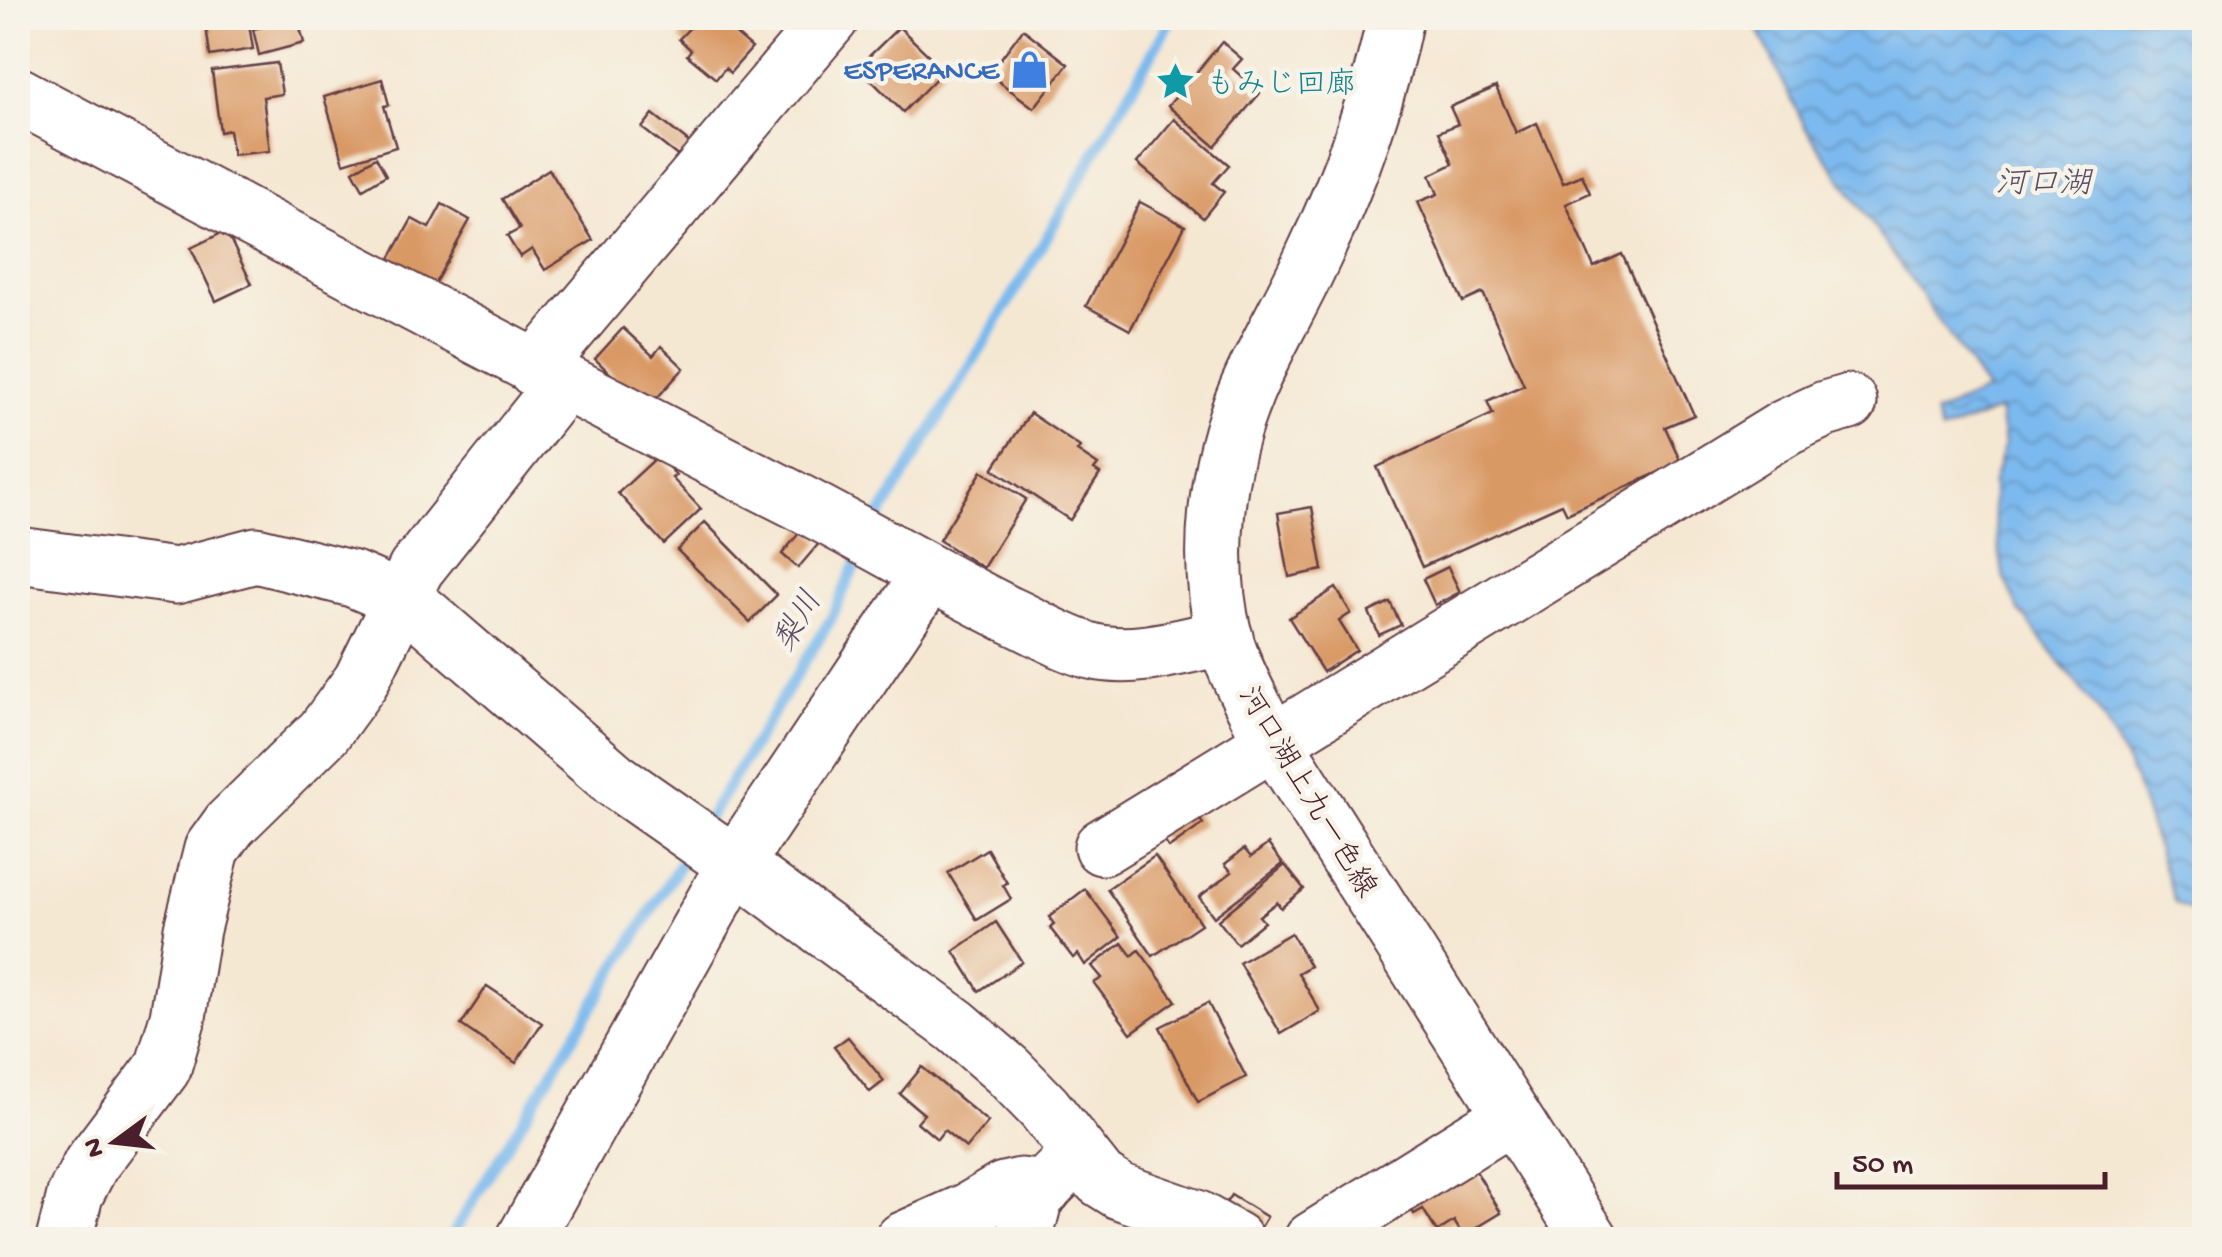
<svg xmlns="http://www.w3.org/2000/svg" width="2222" height="1257" viewBox="0 0 2222 1257" font-family="'Gochi Hand','Klee One',sans-serif">
  <defs>
    <pattern id="water-waves" width="16" height="10" patternUnits="userSpaceOnUse" patternTransform="scale(2.5)"><rect width="16" height="10" fill="#7bb9ee"/><path d="M0 5q4-4 8 0t8 0" fill="none" stroke="#6796c1"/></pattern>
  </defs>
  <rect width="100%" height="100%" fill="#f7f3e8"/>
  <filter id="ink" filterUnits="userSpaceOnUse"><feTurbulence type="fractalNoise" baseFrequency=".01" numOctaves="2"/><feDisplacementMap in="SourceGraphic" scale="20" xChannelSelector="R" yChannelSelector="G"/><feConvolveMatrix kernelMatrix="1 2 1 2 8 2 1 2 1" color-interpolation-filters="sRGB"/></filter>
  <filter id="wash" filterUnits="userSpaceOnUse"><feTurbulence type="fractalNoise" baseFrequency=".0048" numOctaves="4" result="noise"/><feDisplacementMap in="SourceGraphic" scale="40" xChannelSelector="R" yChannelSelector="G"/><feGaussianBlur stdDeviation="2.25" result="paint"/><feColorMatrix in="noise" values="0 0 0 0 0 0 0 0 0 0 0 0 0 0 0 0 0 1.4 0 .05"/><feComposite in="paint" operator="in"/></filter>
  <g filter="url(#wash)">
    <rect width="100%" height="100%" fill="#f5e8d3"/>
    <!-- water -->
    <path fill="url(#water-waves)" stroke="#626c8c" stroke-width="2.5" d="M 1757,18 L 2204,18 L 2204,948 L 2193,912 L 2175,903 L 2134,778 L 2102,716 L 2018,609 L 2003,574 L 1993,510 L 1993,482 L 2004,445 L 1999,410 L 1941,432 L 1935,414 L 1987,390 L 1805,127 L 1759,32 Z"/>
    <g fill="none" stroke-linecap="round" stroke-linejoin="round">
      <!-- stream -->
      <g stroke="#7bb9ee" stroke-width="11">
        <path d="M 873,528 L 1028,270 L 1172,18"/>
        <path d="M 703,827 L 831,619 L 861,553"/>
        <path d="M 449,1240 L 688,851"/>
      </g>
    </g>
    <g id="blocks">
      <!-- building -->
      <g fill="#d99965">
        <path d="M 205,18 L 248,18 L 253,49 L 210,56 Z"/>
        <path d="M 699,18 L 717,18 L 752,48 L 730,73 L 725,68 L 716,79 L 687,55 L 691,50 L 679,39 Z"/>
        <path d="M 298,20 L 304,43 L 259,55 L 253,29 Z"/>
        <path d="M 899,27 L 944,70 L 903,112 L 858,67 Z"/>
        <path d="M 1023,29 L 1068,64 L 1034,108 L 989,74 Z"/>
        <path d="M 1222,42 L 1242,59 L 1233,69 L 1260,93 L 1215,146 L 1168,106 Z"/>
        <path d="M 277,63 L 282,94 L 263,97 L 270,151 L 233,155 L 229,130 L 220,132 L 212,71 Z"/>
        <path d="M 382,79 L 389,105 L 384,106 L 396,147 L 344,163 L 324,97 Z"/>
        <path d="M 1496,87 L 1516,133 L 1537,123 L 1563,183 L 1582,175 L 1590,193 L 1566,204 L 1594,267 L 1622,254 L 1694,415 L 1665,427 L 1681,462 L 1567,514 L 1562,504 L 1422,567 L 1377,467 L 1493,414 L 1487,401 L 1524,385 L 1483,293 L 1463,302 L 1418,202 L 1438,194 L 1430,175 L 1453,164 L 1439,132 L 1458,124 L 1450,107 Z"/>
        <path d="M 653,114 L 691,144 L 680,158 L 642,128 Z"/>
        <path d="M 1174,119 L 1229,165 L 1213,183 L 1224,192 L 1203,218 L 1137,163 Z"/>
        <path d="M 376,157 L 386,175 L 363,189 L 353,171 Z"/>
        <path d="M 549,169 L 593,240 L 545,270 L 532,249 L 520,257 L 507,236 L 520,229 L 502,199 Z"/>
        <path d="M 1140,202 L 1185,226 L 1130,330 L 1086,306 Z"/>
        <path d="M 442,204 L 470,220 L 431,290 L 387,264 L 412,219 L 429,228 Z"/>
        <path d="M 226,231 L 252,284 L 216,301 L 191,248 Z"/>
        <path d="M 623,328 L 653,356 L 661,346 L 684,368 L 647,409 L 595,359 Z"/>
        <path d="M 1030,413 L 1080,447 L 1077,451 L 1098,465 L 1094,470 L 1100,474 L 1070,520 L 993,469 Z"/>
        <path d="M 658,456 L 676,475 L 672,478 L 701,509 L 664,544 L 618,493 Z"/>
        <path d="M 982,471 L 1026,499 L 983,568 L 939,540 Z"/>
        <path d="M 1312,507 L 1323,570 L 1289,577 L 1278,513 Z"/>
        <path d="M 705,522 L 777,595 L 750,622 L 677,550 Z"/>
        <path d="M 804,527 L 821,541 L 798,568 L 782,554 Z"/>
        <path d="M 1448,567 L 1460,592 L 1435,605 L 1423,579 Z"/>
        <path d="M 1336,588 L 1351,613 L 1339,621 L 1357,650 L 1323,672 L 1289,618 Z"/>
        <path d="M 1390,602 L 1401,625 L 1379,635 L 1369,612 Z"/>
        <path d="M 1192,808 L 1203,824 L 1169,848 L 1158,832 Z"/>
        <path d="M 1268,844 L 1283,864 L 1214,917 L 1199,897 L 1232,872 L 1225,864 L 1244,849 L 1251,857 Z"/>
        <path d="M 987,849 L 1007,883 L 1003,885 L 1011,899 L 977,920 L 948,873 Z"/>
        <path d="M 1155,856 L 1201,924 L 1153,956 L 1107,889 Z"/>
        <path d="M 1285,865 L 1304,889 L 1281,908 L 1277,902 L 1259,916 L 1264,922 L 1237,944 L 1218,920 Z"/>
        <path d="M 1085,889 L 1121,937 L 1085,965 L 1078,954 L 1073,958 L 1050,928 L 1054,924 L 1049,917 Z"/>
        <path d="M 996,922 L 1022,962 L 979,991 L 954,951 Z"/>
        <path d="M 1291,933 L 1310,966 L 1298,973 L 1320,1011 L 1281,1034 L 1239,963 Z"/>
        <path d="M 1122,943 L 1132,956 L 1139,950 L 1176,1001 L 1131,1033 L 1094,983 L 1102,978 L 1092,966 Z"/>
        <path d="M 487,986 L 542,1023 L 516,1063 L 461,1025 Z"/>
        <path d="M 1208,1003 L 1246,1077 L 1198,1102 L 1160,1027 Z"/>
        <path d="M 848,1037 L 884,1081 L 870,1092 L 834,1047 Z"/>
        <path d="M 922,1067 L 988,1122 L 966,1148 L 944,1130 L 937,1139 L 917,1122 L 924,1114 L 900,1094 Z"/>
        <path d="M 1467,1156 L 1501,1213 L 1463,1236 L 1454,1221 L 1437,1232 L 1423,1209 L 1414,1214 L 1403,1196 Z"/>
        <path d="M 1231,1195 L 1267,1217 L 1261,1227 L 1225,1204 Z"/>
      </g>
    </g>
  </g>
  <g filter="url(#ink)">
    <use href="#blocks" fill-opacity="0" stroke="#643d44" stroke-width="2.5"/>
    <g fill="none" stroke-linecap="round" stroke-linejoin="round">
      <defs>
        <g id="minor">
          <path d="M 18,95 C 276,232 534,368 795,500 C 867,537 936,578 1008,614 C 1035,626 1062,643 1091,651 C 1134,662 1182,646 1225,637"/>
          <path d="M 535,369 L 831,18"/>
          <path d="M 18,555 L 176,576 L 256,555 L 353,579 L 400,599 L 423,614 L 615,780 L 735,864 L 956,1026 L 1008,1071 L 1044,1108 L 1100,1179 L 1119,1191 L 1196,1218 L 1235,1240"/>
          <path d="M 1102,847 L 1786,427 L 1825,409 L 1849,402"/>
          <path d="M 64,1240 L 75,1195 L 91,1164 L 163,1068 L 178,1017 L 192,929 L 212,849 L 230,824 L 324,732 L 361,681 L 416,569 L 564,383"/>
          <path d="M 524,1240 L 735,864 L 929,575"/>
          <path d="M 903,1240 L 970,1210 L 1004,1190 L 1021,1186 L 1044,1189"/>
          <path d="M 1024,1240 L 1035,1197 L 1065,1167"/>
          <path d="M 1312,1240 L 1511,1116"/>
        </g>
        <path id="major" d="M 1395,18 C 1378,101 1348,184 1311,261 C 1291,304 1266,346 1247,390 C 1216,463 1205,558 1224,636 C 1232,665 1247,692 1260,719 L 1591,1240"/>
      </defs>
      <!-- minor casing -->
      <use href="#minor" stroke="#643d44" stroke-width="59"/>
      <!-- major casing -->
      <use href="#major" stroke="#643d44" stroke-width="59"/>
      <!-- minor -->
      <use href="#minor" stroke="#fff" stroke-width="55"/>
      <!-- major -->
      <use href="#major" stroke="#fff" stroke-width="55"/>
    </g>
  </g>
  <!-- icons -->
  <defs>
    <symbol id="shop-bare" viewBox="-9 -9 18 18"><path d="M-5-2.5h2.3a2.7 3.5 0 0 1 5.4 0H5L5.5 6h-11ZM-1.5-2.5h3a1.5 2.3 0 0 0-3 0Z" fill="#3f7fe0" stroke="#f7f3e8" stroke-width="2.5" paint-order="stroke"/></symbol>
    <symbol id="sight-bare" viewBox="-9 -9 18 18"><path d="M0-6L1.8-2.2L6-1.7L2.9 1.2L3.7 5.4L0 3.3L-3.7 5.4L-2.9 1.2L-6-1.7L-1.8-2.2Z" fill="#0f9aa8" stroke="#f7f3e8" stroke-width="2.5" paint-order="stroke"/></symbol>
  </defs>
  <g fill-rule="evenodd">
    <use href="#shop-bare" x="1002" y="42" width="55" height="55"/>
    <use href="#sight-bare" x="1148" y="54" width="55" height="55"/>
  </g>
  <g text-anchor="middle" stroke-width="9" stroke-linejoin="round" paint-order="stroke">
    <!-- shop labels -->
    <g font-size="30" fill="#366cbe" stroke="#f7f3e8" text-anchor="end">
      <text x="999" y="79">ESPERANCE</text>
    </g>
    <!-- culture labels -->
    <g font-size="30" fill="#0d838f" stroke="#f7f3e8" text-anchor="start">
      <text x="1206" y="92">もみじ回廊</text>
    </g>
    <!-- street labels -->
    <g font-size="30" fill="#4a1f2b" stroke="#f7f3e8">
      <text transform="translate(1309 791) rotate(59)" y="10">河口湖上九一色線</text>
    </g>
    <!-- water labels -->
    <g font-size="32" font-style="italic" fill="#594d66" stroke="#f7f3e8">
      <text x="2043" y="192">河口湖</text>
      <text transform="translate(796 620) rotate(-60)" y="11">梨川</text>
    </g>
  </g>
  <!-- margin -->
  <rect width="2222" height="1257" fill="none" stroke="#f7f3e8" stroke-width="60"/>
  <!-- north arrow -->
  <g transform="translate(115 1142) rotate(255)" stroke="#f7f3e8" stroke-width="8" paint-order="stroke">
  <path d="M0-8L18 38L0 25L-18 38Z" fill="#4a1f2b"/>
  <text y="-15" font-size="28" font-weight="bold" text-anchor="middle" fill="#4a1f2b">N</text>
  </g>
  <!-- scale -->
  <path d="M1837 1172v15h268v-15" fill="none" stroke="#4a1f2b" stroke-width="5"/>
  <text x="1852" y="1172" font-size="30" fill="#4a1f2b" stroke="#f7f3e8" stroke-width="8" paint-order="stroke">50 m</text>
</svg>
